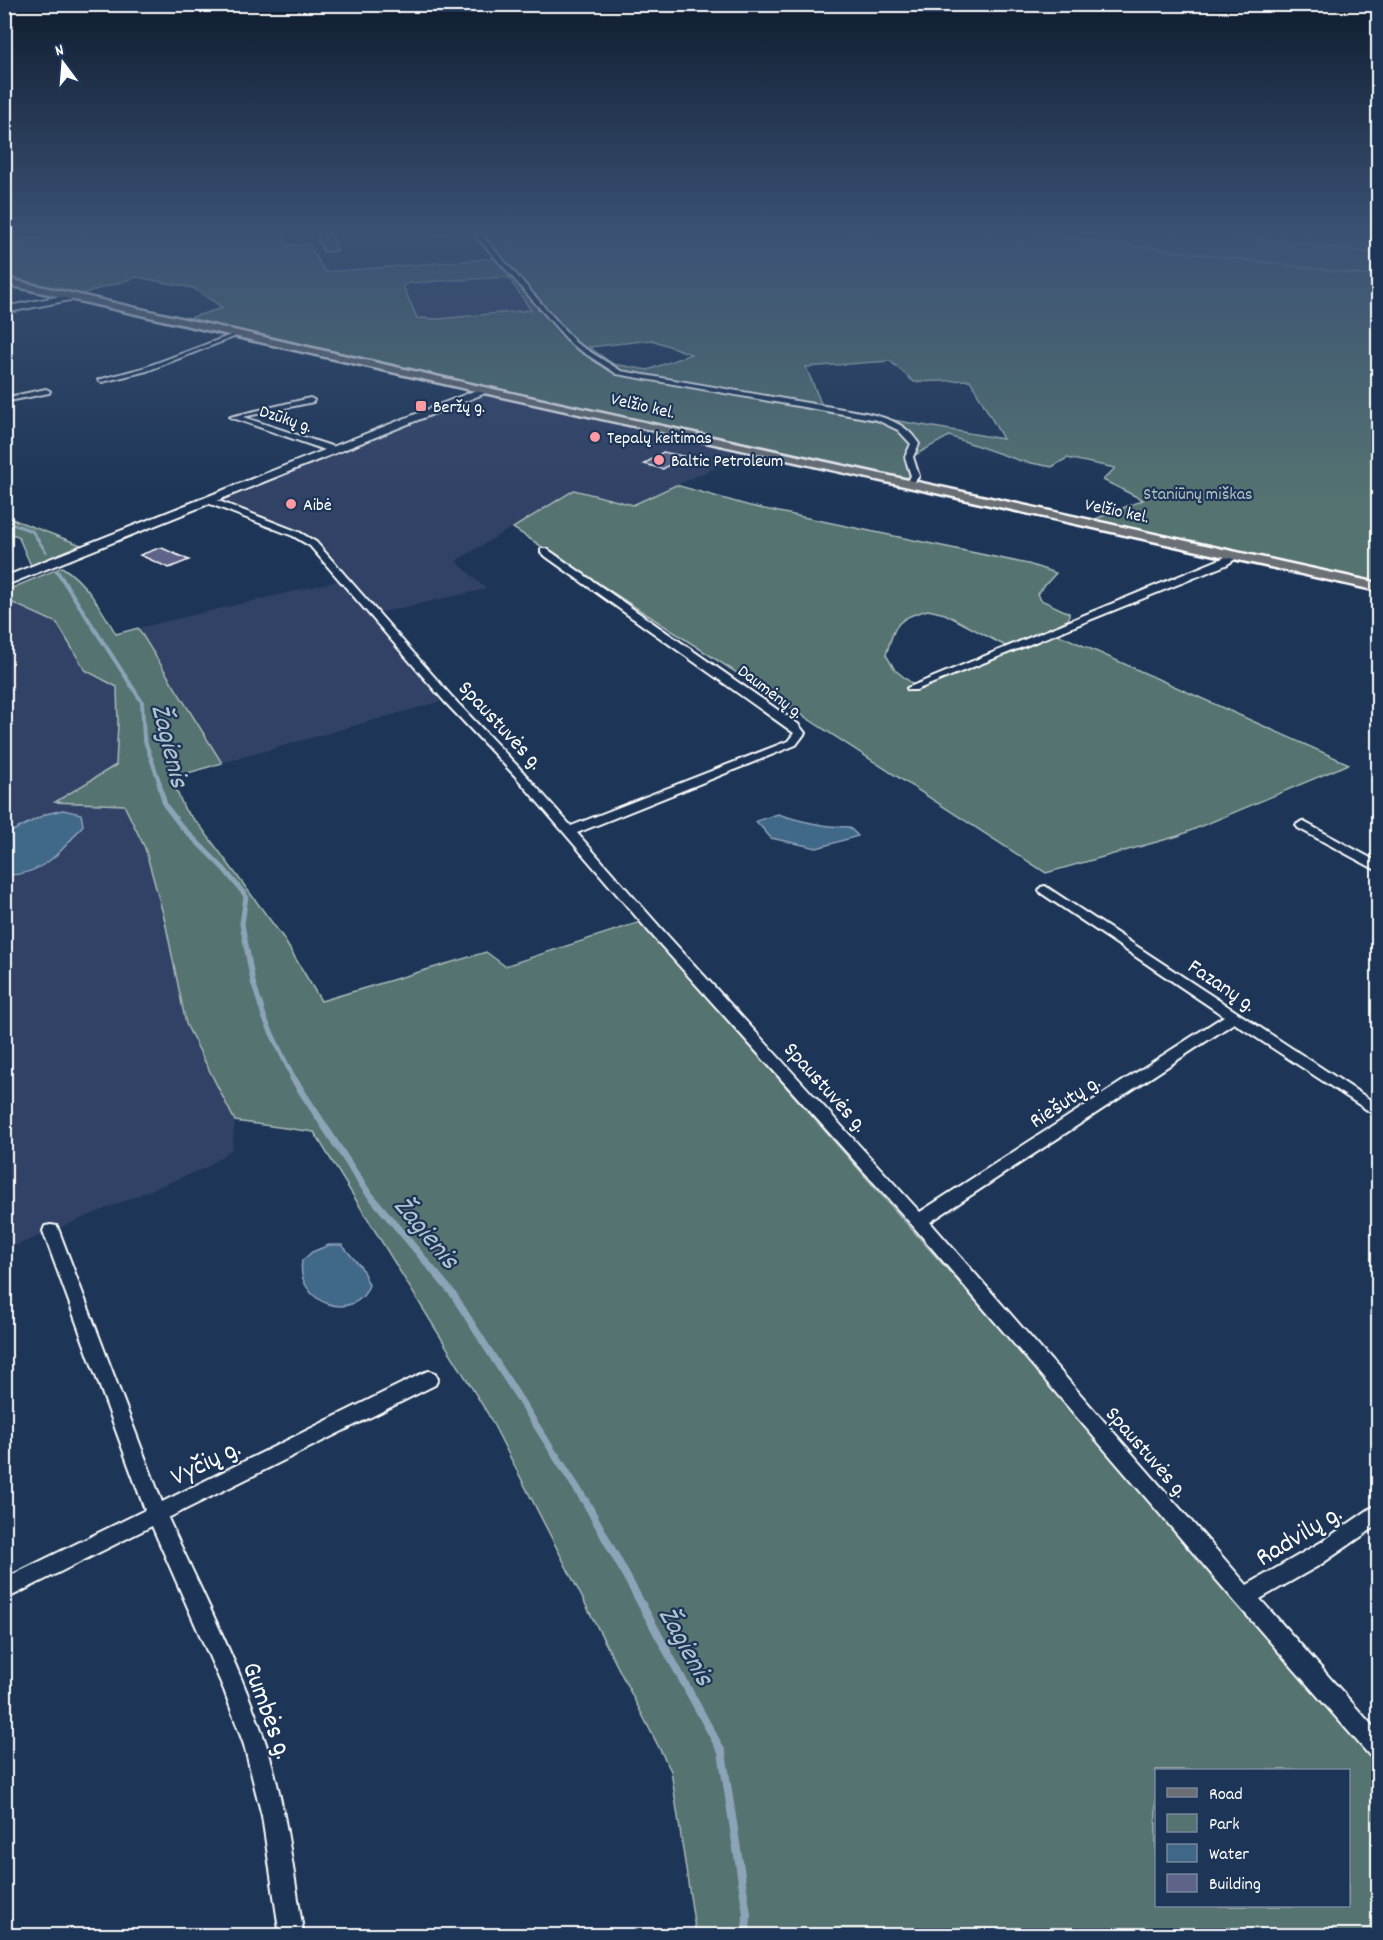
<svg xmlns="http://www.w3.org/2000/svg" width="1383" height="1940" viewBox="0 0 1383 1940" font-family="Dekko,sans-serif">
  <rect width="100%" height="100%" fill="#1d3557"/>
  <filter id="ink" filterUnits="userSpaceOnUse"><feTurbulence type="fractalNoise" baseFrequency=".0167" numOctaves="2"/><feDisplacementMap in="SourceGraphic" scale="12" xChannelSelector="R" yChannelSelector="G"/><feConvolveMatrix kernelMatrix="1 2 1 2 8 2 1 2 1" color-interpolation-filters="sRGB"/></filter>
  <g filter="url(#ink)">
    <!-- built -->
    <g fill="#304366">
      <path d="M 283,231 L 501,231 L 478,233 L 499,258 L 325,272 L 309,244 L 287,245 Z"/>
      <path d="M 508,277 L 532,310 L 439,319 L 417,318 L 402,287 L 408,283 L 432,281 L 437,283 Z"/>
      <path d="M 484,390 L 750,452 L 633,505 L 574,490 L 456,561 L 486,589 L 369,615 L 445,700 L 222,763 L 138,628 L 350,578 L 317,543 L 297,532 L 218,502 L 319,456 Z"/>
      <path d="M 13,603 L 57,623 L 85,670 L 117,687 L 118,723 L 116,765 L 56,801 L 123,805 L 145,847 L 165,921 L 186,1024 L 235,1121 L 232,1149 L 207,1167 L 5,1250 L 4,606 Z"/>
    </g>
    <!-- green -->
    <g fill="#557371" stroke="#aab9b8" stroke-width="1.5" fill-rule="evenodd">
      <path d="M 94,231 L 283,231 L 287,245 L 309,244 L 325,272 L 498,258 L 477,233 L 501,231 L 1378,231 L 1378,587 L 1085,523 L 1143,500 L 1103,480 L 1115,468 L 1067,458 L 1052,467 L 1021,461 L 949,436 L 906,460 L 913,475 L 904,480 L 182,320 L 223,308 L 193,288 L 137,277 L 72,297 L 5,280 L 5,242 ZM 508,277 L 531,310 L 439,319 L 417,318 L 403,286 L 408,283 ZM 652,340 L 691,354 L 648,370 L 613,364 L 589,347 ZM 890,361 L 914,382 L 970,380 L 1003,439 L 823,408 L 806,367 Z"/>
      <path d="M 676,485 L 750,506 L 1028,564 L 1056,573 L 1037,594 L 1041,600 L 1069,613 L 1069,619 L 1048,630 L 1349,764 L 1178,836 L 1046,873 L 513,528 L 574,490 L 633,505 ZM 928,610 L 945,614 L 1015,651 L 919,689 L 895,670 L 886,655 C 895,625 896,618 928,610 Z"/>
      <path d="M 4,516 L 89,548 L 33,570 L 18,536 L 5,532 Z"/>
      <path d="M 62,567 C 86,582 102,610 116,634 L 138,628 L 222,763 L 171,778 L 185,810 L 201,827 L 282,936 L 321,1001 L 486,952 L 505,966 L 640,922 L 1378,1756 L 1378,1935 L 696,1935 L 671,1771 L 488,1414 L 314,1132 L 235,1121 L 186,1024 L 165,921 L 145,848 L 124,805 L 55,802 L 116,765 L 118,723 L 117,687 L 85,670 L 57,623 L 13,603 L 5,606 L 5,591 ZM 1156,1770 L 1348,1770 L 1348,1906 L 1156,1906 Z"/>
    </g>
    <!-- water -->
    <g fill="#416788" stroke="#8da4b8" stroke-width="1.5">
      <path d="M 405,231 L 462,231 C 447,235 406,245 394,236 L 396,233 Z"/>
      <path d="M 63,810 L 81,814 L 83,825 C 62,852 41,876 5,875 L 5,835 L 46,814 Z"/>
      <path d="M 778,814 C 802,822 823,827 849,827 L 858,836 L 817,848 L 771,838 L 756,821 Z"/>
      <path d="M 329,1245 L 342,1245 L 361,1267 L 369,1285 C 356,1324 295,1304 302,1261 L 312,1252 Z"/>
    </g>
    <g fill="none" stroke-linecap="round" stroke-linejoin="round">
      <!-- stream-far5 -->
      <g stroke="#8da4b8" stroke-width="2">
        <path d="M 1019,231 L 1378,277"/>
        <path d="M 1201,231 L 1378,254"/>
      </g>
      <!-- stream-far4 -->
      <path stroke="#8da4b8" stroke-width="3" d="M 4,521 L 32,531 L 46,552"/>
      <!-- stream-far3 -->
      <path stroke="#8da4b8" stroke-width="4" d="M 57,571 L 142,702 L 144,738 L 160,784"/>
      <!-- stream-far2 -->
      <path stroke="#8da4b8" stroke-width="5" d="M 159,783 L 165,805 L 181,826 L 224,869 L 246,896 L 242,924 L 253,982 L 265,1019 L 294,1080"/>
      <!-- stream-far1 -->
      <path stroke="#8da4b8" stroke-width="7" d="M 293,1078 L 366,1190 L 453,1294 L 557,1458"/>
      <!-- stream -->
      <path stroke="#8da4b8" stroke-width="8" d="M 556,1456 L 587,1504 L 722,1752 L 747,1914 L 746,1936"/>
    </g>
    <!-- building -->
    <g fill="#5e6389" stroke="#fff" stroke-width="1.5">
      <path d="M 331,233 L 337,251 L 323,252 L 317,234 Z"/>
      <path d="M 663,452 L 683,456 L 663,469 L 644,464 Z"/>
      <path d="M 159,548 L 162,548 L 189,560 L 169,568 L 140,555 Z"/>
    </g>
    <g fill="none" stroke-linecap="round" stroke-linejoin="round">
      <defs>
        <g id="minor">
          <path d="M 472,231 L 478,231 L 576,343 L 621,371 L 866,413 C 888,418 907,424 919,444 L 913,457 L 919,476 L 911,486 L 905,486 L 904,484 L 911,476 L 905,457 L 911,444 L 898,430 L 877,420 L 617,374 L 572,345 Z"/>
          <path d="M 239,332 L 244,333 L 147,371 L 102,382 L 98,380 L 143,368 Z"/>
          <path d="M 46,389 L 50,391 L 49,393 L 4,402 L 4,398 Z"/>
          <path d="M 310,398 L 314,400 L 313,402 L 243,417 L 337,448 L 337,452 L 331,452 L 230,417 Z"/>
          <path d="M 205,498 L 211,498 L 299,532 L 316,542 L 452,697 L 525,774 L 571,826 L 788,741 L 794,733 L 541,553 L 541,549 L 547,549 L 798,724 L 805,733 L 796,745 L 577,833 L 667,935 L 920,1212 L 1224,1016 L 1041,893 L 1039,890 L 1041,887 L 1045,886 L 1378,1105 L 1378,1117 L 1234,1023 L 930,1222 L 1247,1585 L 1323,1541 L 1371,1508 L 1378,1505 L 1378,1525 L 1320,1565 L 1260,1599 L 1378,1732 L 1378,1759 L 1370,1756 L 1237,1604 L 913,1226 L 657,941 L 517,778 L 444,701 L 310,546 L 293,536 L 205,502 Z"/>
          <path d="M 1235,553 L 1240,556 L 1226,565 L 916,690 L 908,690 L 907,688 Z"/>
          <path d="M 1302,821 L 1378,862 L 1378,871 L 1298,828 L 1296,825 Z"/>
          <path d="M 51,1225 L 57,1226 L 59,1231 L 162,1502 L 423,1373 L 429,1371 L 435,1373 L 438,1379 L 435,1385 L 168,1518 C 202,1593 240,1666 266,1744 C 286,1806 293,1872 304,1936 L 280,1936 L 262,1816 L 244,1745 L 224,1690 L 152,1526 L 4,1600 L 4,1579 L 145,1510 L 43,1231 L 45,1226 Z"/>
        </g>
        <g id="secondary">
          <path d="M 72,294 L 76,297 L 75,299 L 4,313 L 4,307 Z"/>
          <path d="M 484,387 L 489,390 L 488,392 L 4,586 L 4,577 Z"/>
        </g>
        <path id="primary" d="M 4,278 L 484,387 L 1378,583 L 1378,591 L 484,393 L 4,284 Z"/>
      </defs>
      <!-- minor casing -->
      <use href="#minor" stroke="#fff" stroke-width="4"/>
      <!-- secondary casing -->
      <use href="#secondary" stroke="#fff" stroke-width="4"/>
      <!-- primary casing -->
      <use href="#primary" stroke="#fff" stroke-width="5"/>
      <!-- minor -->
      <use href="#minor" fill="#1d3557" fill-rule="evenodd"/>
      <!-- secondary -->
      <use href="#secondary" fill="#1d3557" fill-rule="evenodd"/>
      <!-- primary -->
      <use href="#primary" fill="#6b6f75" fill-rule="evenodd"/>
    </g>
  </g>
  <!-- sky -->
  <linearGradient id="sky" x2="0" y2="1"><stop stop-color="#101d30"/><stop offset="0.46" stop-color="#3a5174"/><stop offset="1" stop-color="#3a5174" stop-opacity="0"/></linearGradient>
  <rect width="1383" height="502" fill="url(#sky)"/>
  <!-- markers -->
  <g fill="#ff9aa2" stroke="#1d3557" stroke-width="2">
    <rect x="415" y="400" width="12" height="12" rx="3"/>
    <circle cx="595" cy="437" r="6"/>
    <circle cx="659" cy="460" r="6"/>
    <circle cx="291" cy="504" r="6"/>
  </g>
  <g text-anchor="middle" stroke-width="4.5" stroke-linejoin="round" paint-order="stroke">
    <!-- far-street labels -->
    <g font-size="18" fill="#fff" stroke="#1d3557">
      <text transform="translate(643 405) rotate(13)" y="6">Velžio kel.</text>
      <text transform="translate(286 418) rotate(18)" y="6">Dzūkų g.</text>
      <text transform="translate(1117 510) rotate(12)" y="6">Velžio kel.</text>
      <text transform="translate(771 691) rotate(37)" y="6">Daumėnų g.</text>
    </g>
    <!-- far-poi labels -->
    <g font-size="18" fill="#fff" stroke="#1d3557" text-anchor="start">
      <text x="433" y="412">Beržų g.</text>
      <text x="607" y="443">Tepalų keitimas</text>
      <text x="671" y="466">Baltic Petroleum</text>
      <text x="303" y="510">Aibė</text>
    </g>
    <!-- far-park labels -->
    <g font-size="18" fill="#b2c0bf" stroke="#1d3557">
      <text x="1198" y="499">Staniūnų miškas</text>
    </g>
    <!-- street labels -->
    <g font-size="22" fill="#fff" stroke="#1d3557">
      <text transform="translate(502 724) rotate(47)" y="8">Spaustuvės g.</text>
      <text transform="translate(1223 984) rotate(34)" y="8">Fazanų g.</text>
      <text transform="translate(827 1086) rotate(48)" y="8">Spaustuvės g.</text>
      <text transform="translate(1064 1100) rotate(-33)" y="8">Riešutų g.</text>
      <text transform="translate(1148 1451) rotate(49)" y="8">Spaustuvės g.</text>
    </g>
    <!-- near-street labels -->
    <g font-size="27" fill="#fff" stroke="#1d3557">
      <text transform="translate(205 1461) rotate(-26)" y="9">Vyčių g.</text>
      <text transform="translate(1298 1534) rotate(-31)" y="9">Radvilų g.</text>
      <text transform="translate(269 1710) rotate(70)" y="9">Gumbės g.</text>
    </g>
    <!-- near-water labels -->
    <g font-size="28" font-style="italic" fill="#b3c2cf" stroke="#1d3557">
      <text transform="translate(172 745) rotate(76)" y="10">Žagienis</text>
      <text transform="translate(428 1231) rotate(50)" y="10">Žagienis</text>
      <text transform="translate(688 1645) rotate(61)" y="10">Žagienis</text>
    </g>
  </g>
  <!-- margin -->
  <rect width="1383" height="1940" fill="none" stroke="#1d3557" stroke-width="24"/>
  <rect x="12" y="12" width="1359" height="1916" fill="none" stroke="#fff" stroke-width="2" filter="url(#ink)"/>
  <!-- legend -->
  <rect x="1155" y="1769" width="195" height="138" fill="#1d3557" stroke="#77869a" stroke-width="1.5"/>
  <rect x="1167" y="1788" width="30" height="9" fill="#6b6f75" stroke="#77869a" stroke-width="1.5"/>
  <text x="1209" y="1799" font-size="18" fill="#ffffff">Road</text>
  <rect x="1167" y="1814" width="30" height="18" fill="#557371" stroke="#77869a" stroke-width="1.5"/>
  <text x="1209" y="1829" font-size="18" fill="#ffffff">Park</text>
  <rect x="1167" y="1844" width="30" height="18" fill="#416788" stroke="#77869a" stroke-width="1.5"/>
  <text x="1209" y="1859" font-size="18" fill="#ffffff">Water</text>
  <rect x="1167" y="1874" width="30" height="18" fill="#5e6389" stroke="#77869a" stroke-width="1.5"/>
  <text x="1209" y="1889" font-size="18" fill="#ffffff">Building</text>
  <!-- north arrow -->
  <g transform="translate(63 63) rotate(344)" stroke="#1d3557" stroke-width="4.5" paint-order="stroke">
  <path d="M0-4.5L10 22L0 15L-10 22Z" fill="#ffffff"/>
  <text y="-9" font-size="16" font-weight="bold" text-anchor="middle" fill="#ffffff">N</text>
  </g>
</svg>
